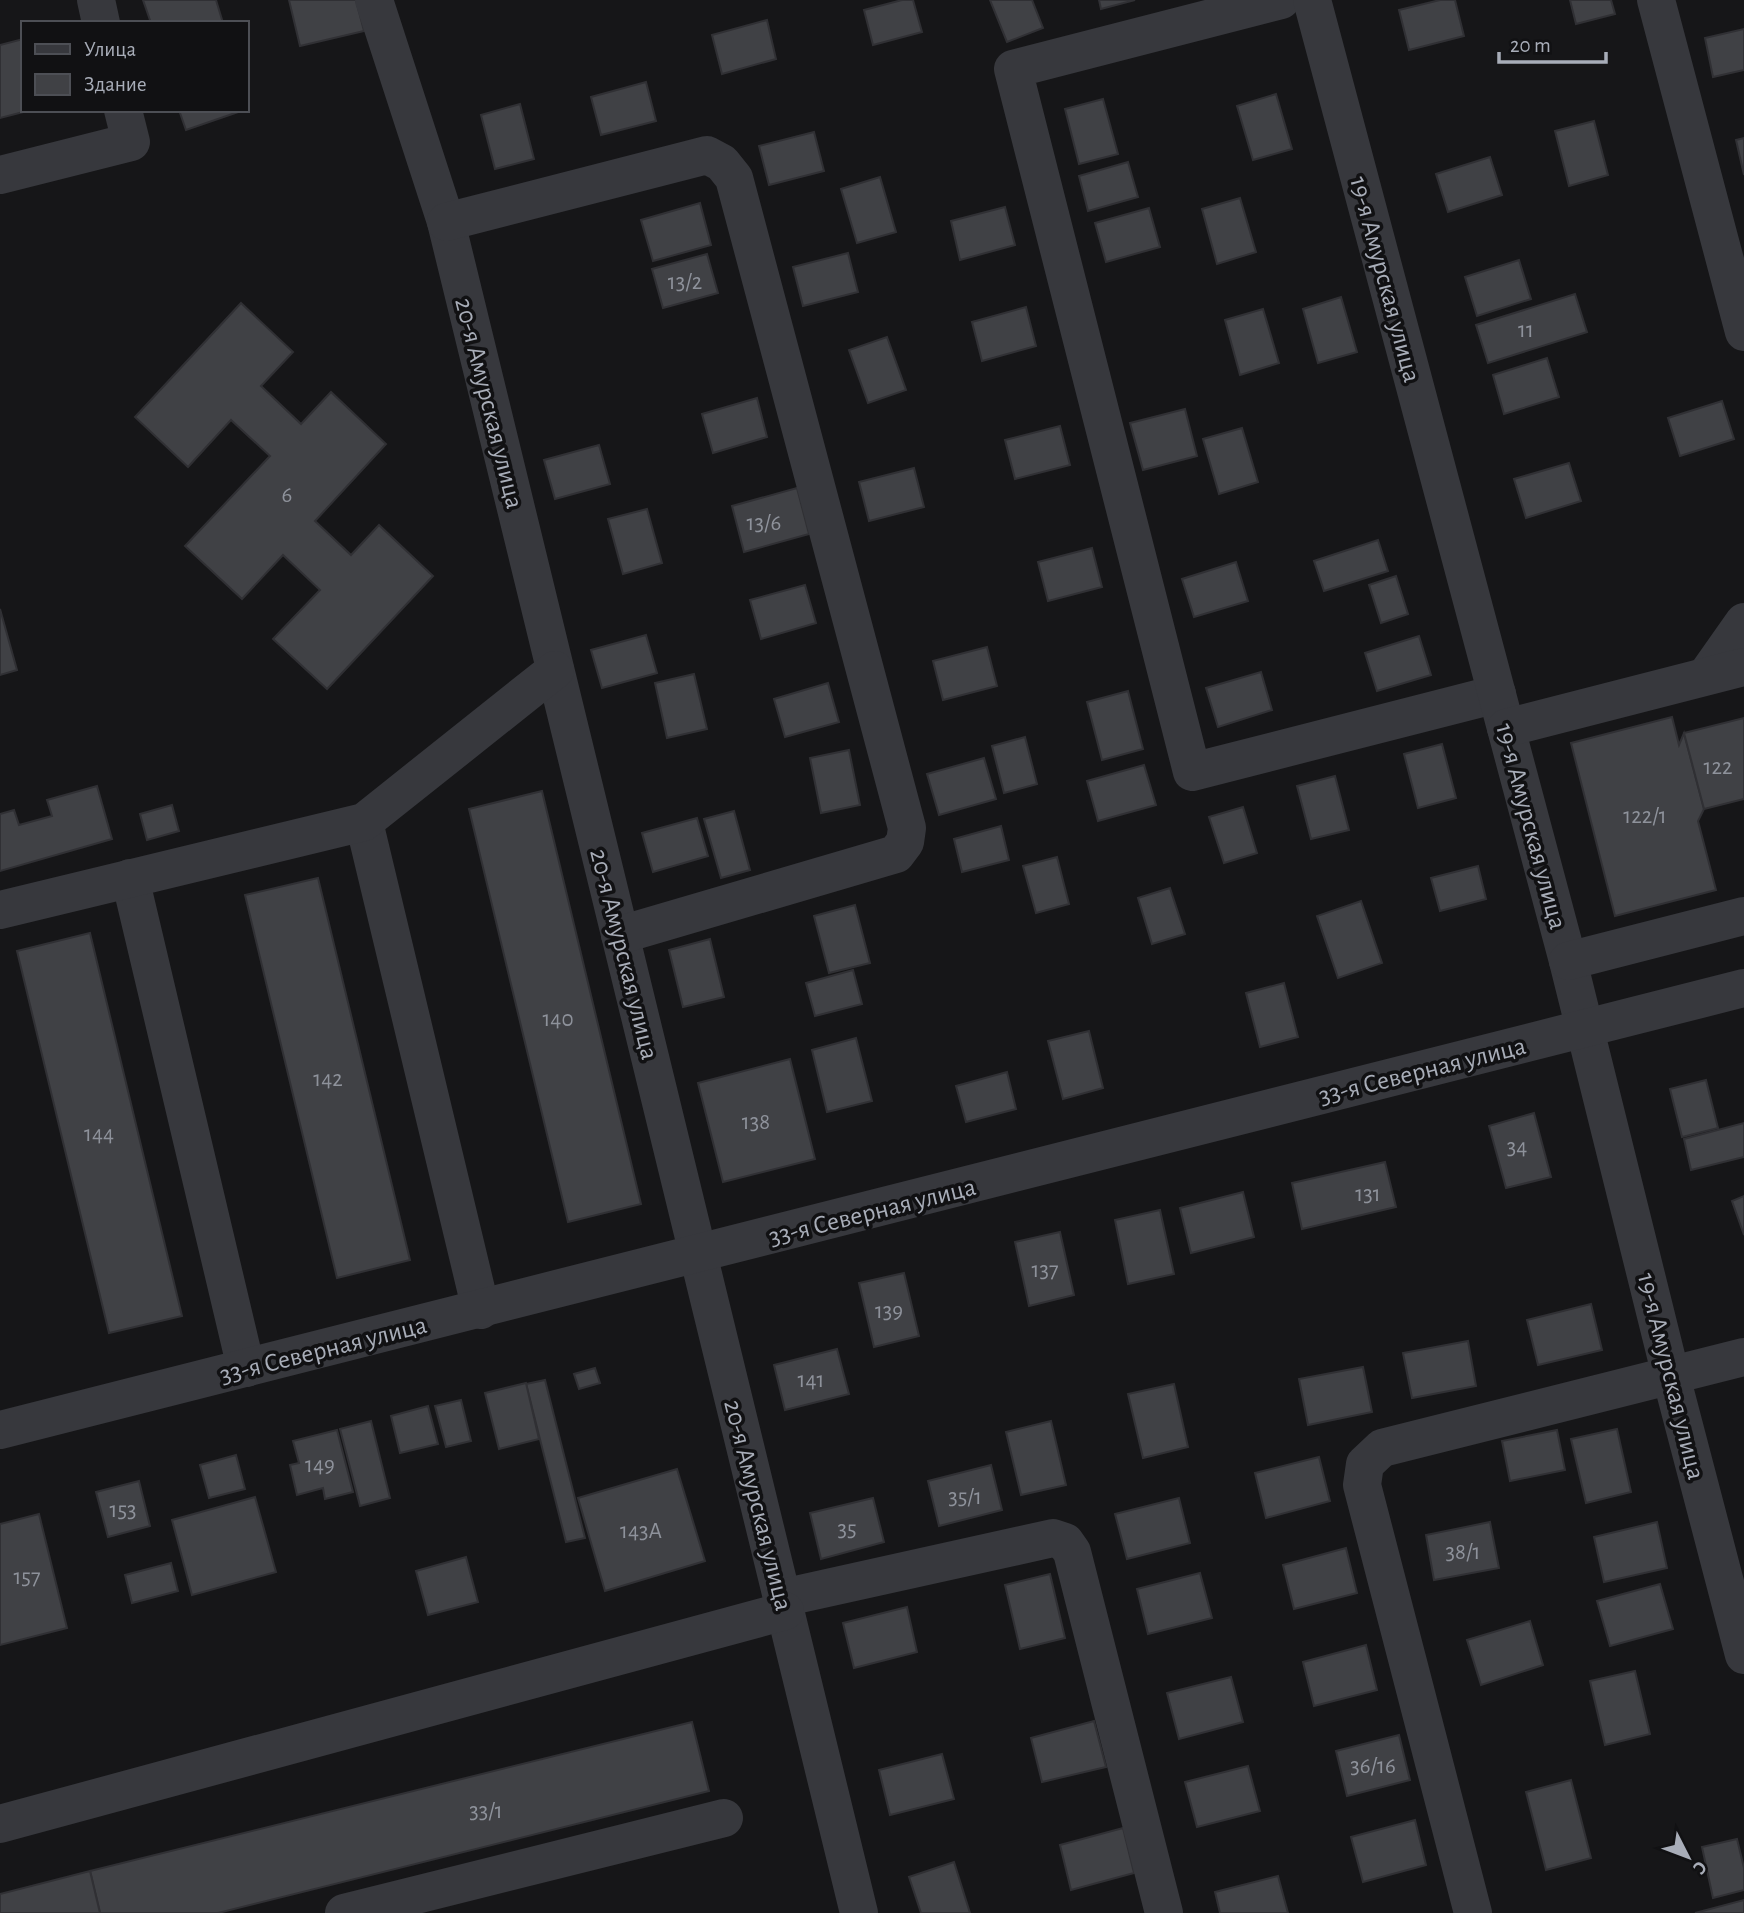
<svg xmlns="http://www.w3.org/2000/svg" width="1744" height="1913" viewBox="0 0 1744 1913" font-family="'Alegreya Sans',sans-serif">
  <rect width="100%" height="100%" fill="#161618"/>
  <!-- building -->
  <g fill="#404145" stroke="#303034" stroke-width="2">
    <path d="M 143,0 L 216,0 L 223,23 L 151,23 Z"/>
    <path d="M 289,0 L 356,0 L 364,31 L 300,46 Z"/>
    <path d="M 902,0 L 913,0 L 922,32 L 873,45 L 864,10 Z"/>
    <path d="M 990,0 L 1032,0 L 1043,28 L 1007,42 Z"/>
    <path d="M 1099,0 L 1135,0 L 1101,9 Z"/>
    <path d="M 1440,0 L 1455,0 L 1464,36 L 1409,50 L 1399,10 Z"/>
    <path d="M 1570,0 L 1611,0 L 1615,14 L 1576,24 Z"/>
    <path d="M 767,20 L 776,59 L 722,74 L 712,35 Z"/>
    <path d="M 1744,29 L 1744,70 L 1713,77 L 1705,38 Z"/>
    <path d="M 23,39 L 23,110 L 31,110 L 0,118 L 0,45 Z"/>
    <path d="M 646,82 L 656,121 L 601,135 L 591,97 Z"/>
    <path d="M 1276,94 L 1292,149 L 1253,160 L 1237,106 Z"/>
    <path d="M 1103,99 L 1118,154 L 1079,164 L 1065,109 Z"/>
    <path d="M 520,104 L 534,159 L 495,169 L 481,115 Z"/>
    <path d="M 179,110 L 244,110 L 186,130 Z"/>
    <path d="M 1594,121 L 1608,175 L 1569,186 L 1555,131 Z"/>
    <path d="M 814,132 L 824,171 L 769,185 L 759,146 Z"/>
    <path d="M 1744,138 L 1744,175 L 1736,140 Z"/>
    <path d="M 1490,157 L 1502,195 L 1448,212 L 1436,174 Z"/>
    <path d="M 1128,162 L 1138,197 L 1088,211 L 1079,176 Z"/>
    <path d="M 880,177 L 896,232 L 857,243 L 841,189 Z"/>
    <path d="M 1240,198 L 1256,252 L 1217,264 L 1202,209 Z"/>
    <path d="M 700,203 L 711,245 L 653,261 L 641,220 Z"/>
    <path d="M 1005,207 L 1015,245 L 960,260 L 951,221 Z"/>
    <path d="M 1149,208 L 1160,247 L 1106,262 L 1095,223 Z"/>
    <path d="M 848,253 L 858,292 L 803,306 L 793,267 Z"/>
    <path d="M 707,254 L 718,293 L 663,308 L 652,269 Z"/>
    <path d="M 1519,260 L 1531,299 L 1477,316 L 1465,277 Z"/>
    <path d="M 1575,294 L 1587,332 L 1488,363 L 1476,325 Z"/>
    <path d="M 1341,297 L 1357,352 L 1318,363 L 1303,309 Z"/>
    <path d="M 241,303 L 293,352 L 261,386 L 301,424 L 331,392 L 386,444 L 315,521 L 351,555 L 379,525 L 433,576 L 327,689 L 273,639 L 320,590 L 283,555 L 242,599 L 185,546 L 270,456 L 231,420 L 188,467 L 135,417 Z"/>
    <path d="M 1026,307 L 1036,346 L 982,361 L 972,322 Z"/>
    <path d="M 1263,309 L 1279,363 L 1240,375 L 1225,320 Z"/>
    <path d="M 887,337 L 906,390 L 868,403 L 849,350 Z"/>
    <path d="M 1547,358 L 1559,397 L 1504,414 L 1493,375 Z"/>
    <path d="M 757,398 L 767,437 L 713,453 L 702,414 Z"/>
    <path d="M 1722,401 L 1734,439 L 1680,456 L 1668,418 Z"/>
    <path d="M 1185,409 L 1197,456 L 1143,470 L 1130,423 Z"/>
    <path d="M 1060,426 L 1070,465 L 1015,479 L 1005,440 Z"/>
    <path d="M 1242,428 L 1258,482 L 1219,494 L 1203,439 Z"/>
    <path d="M 599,445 L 610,484 L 555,499 L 544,460 Z"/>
    <path d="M 1569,463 L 1581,501 L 1526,518 L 1514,479 Z"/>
    <path d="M 914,468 L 924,507 L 869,521 L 859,482 Z"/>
    <path d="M 797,488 L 809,534 L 744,552 L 732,506 Z"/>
    <path d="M 647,509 L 662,563 L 623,574 L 608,519 Z"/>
    <path d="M 1378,540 L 1388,571 L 1324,591 L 1314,561 Z"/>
    <path d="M 1092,548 L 1102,587 L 1048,601 L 1038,562 Z"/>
    <path d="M 1236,562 L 1248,601 L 1194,617 L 1182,579 Z"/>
    <path d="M 1396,576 L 1408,614 L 1381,623 L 1369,585 Z"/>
    <path d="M 805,585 L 816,623 L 761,639 L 750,600 Z"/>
    <path d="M 0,609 L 17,670 L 0,675 Z"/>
    <path d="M 646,635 L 657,673 L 602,688 L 591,650 Z"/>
    <path d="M 1419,636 L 1431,675 L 1377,691 L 1365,653 Z"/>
    <path d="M 987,647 L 997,686 L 943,700 L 933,661 Z"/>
    <path d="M 1261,672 L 1272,710 L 1218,727 L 1206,688 Z"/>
    <path d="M 694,674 L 707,729 L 667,738 L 655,683 Z"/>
    <path d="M 828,683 L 839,722 L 785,737 L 774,699 Z"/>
    <path d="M 1128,691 L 1143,749 L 1102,760 L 1087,702 Z"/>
    <path d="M 1672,717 L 1679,745 L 1684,733 L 1704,809 L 1698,821 L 1716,890 L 1615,916 L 1571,743 Z"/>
    <path d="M 1744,718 L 1744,799 L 1704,809 L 1684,733 Z"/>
    <path d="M 1025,737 L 1037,784 L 1004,793 L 992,746 Z"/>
    <path d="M 1442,744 L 1456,798 L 1418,808 L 1404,754 Z"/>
    <path d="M 849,750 L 860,805 L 821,813 L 810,758 Z"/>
    <path d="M 984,758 L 996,799 L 939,815 L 927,774 Z"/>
    <path d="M 1144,765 L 1156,805 L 1098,821 L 1087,781 Z"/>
    <path d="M 1335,776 L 1349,830 L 1311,839 L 1297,786 Z"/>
    <path d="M 97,786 L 112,839 L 0,871 L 0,814 L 14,810 L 19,825 L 52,816 L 47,800 Z"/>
    <path d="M 542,791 L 641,1204 L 568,1222 L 469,809 Z"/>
    <path d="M 172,805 L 179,831 L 147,840 L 140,814 Z"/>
    <path d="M 1243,807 L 1257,853 L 1224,863 L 1209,817 Z"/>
    <path d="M 734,811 L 750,870 L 721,878 L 704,819 Z"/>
    <path d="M 697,818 L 708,856 L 653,872 L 642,833 Z"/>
    <path d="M 1001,826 L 1009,860 L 962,872 L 954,839 Z"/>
    <path d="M 1057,857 L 1069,904 L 1036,913 L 1023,866 Z"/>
    <path d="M 1478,866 L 1486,899 L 1440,911 L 1431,878 Z"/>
    <path d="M 318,878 L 410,1260 L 337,1278 L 245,895 Z"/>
    <path d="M 1170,888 L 1185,934 L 1152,944 L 1138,898 Z"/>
    <path d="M 1361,901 L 1382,963 L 1338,978 L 1317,916 Z"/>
    <path d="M 855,905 L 870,963 L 829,973 L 814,916 Z"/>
    <path d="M 90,933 L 182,1316 L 109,1333 L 17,951 Z"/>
    <path d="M 710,939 L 724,997 L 683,1007 L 669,950 Z"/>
    <path d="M 853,970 L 862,1004 L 815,1016 L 806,983 Z"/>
    <path d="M 1284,983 L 1298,1037 L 1260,1047 L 1246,993 Z"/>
    <path d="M 1089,1031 L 1103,1088 L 1063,1099 L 1048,1041 Z"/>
    <path d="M 856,1038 L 872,1101 L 827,1112 L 812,1050 Z"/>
    <path d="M 790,1059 L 815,1159 L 723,1182 L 698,1083 Z"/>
    <path d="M 1007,1072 L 1016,1109 L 966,1122 L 956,1086 Z"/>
    <path d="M 1706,1080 L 1718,1128 L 1682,1137 L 1670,1089 Z"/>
    <path d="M 1534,1113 L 1551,1177 L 1506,1188 L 1489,1126 Z"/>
    <path d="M 1744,1123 L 1744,1157 L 1691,1170 L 1684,1139 Z"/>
    <path d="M 1385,1162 L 1396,1207 L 1302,1229 L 1292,1183 Z"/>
    <path d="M 1243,1192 L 1254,1237 L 1191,1253 L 1180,1208 Z"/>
    <path d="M 1744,1196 L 1744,1235 L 1732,1201 Z"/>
    <path d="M 1160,1210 L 1174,1274 L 1128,1284 L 1115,1220 Z"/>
    <path d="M 1060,1232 L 1074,1295 L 1029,1306 L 1015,1242 Z"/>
    <path d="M 904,1273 L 919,1336 L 874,1347 L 859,1283 Z"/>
    <path d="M 1591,1304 L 1602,1350 L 1538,1365 L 1527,1320 Z"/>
    <path d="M 1468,1341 L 1476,1386 L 1412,1398 L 1403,1353 Z"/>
    <path d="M 837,1349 L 849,1394 L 785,1410 L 774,1365 Z"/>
    <path d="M 1363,1367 L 1372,1412 L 1308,1425 L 1299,1379 Z"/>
    <path d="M 595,1368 L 600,1383 L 579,1389 L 574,1374 Z"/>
    <path d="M 545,1380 L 585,1538 L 566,1542 L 526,1384 Z"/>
    <path d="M 526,1383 L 539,1439 L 499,1449 L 485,1393 Z"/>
    <path d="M 1174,1384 L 1188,1447 L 1143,1458 L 1128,1394 Z"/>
    <path d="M 461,1400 L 471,1441 L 446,1447 L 435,1406 Z"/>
    <path d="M 428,1406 L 438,1444 L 400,1453 L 391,1416 Z"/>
    <path d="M 371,1421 L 390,1498 L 360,1506 L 340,1429 Z"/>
    <path d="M 1051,1421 L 1066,1485 L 1021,1495 L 1006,1432 Z"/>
    <path d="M 1617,1429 L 1631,1492 L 1586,1503 L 1571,1439 Z"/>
    <path d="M 337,1430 L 353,1492 L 325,1499 L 323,1488 L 297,1495 L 290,1465 L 299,1463 L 293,1441 Z"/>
    <path d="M 1557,1430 L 1565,1470 L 1510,1481 L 1502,1441 Z"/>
    <path d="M 236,1455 L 245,1489 L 209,1498 L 200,1465 Z"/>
    <path d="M 1319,1457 L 1330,1501 L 1266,1518 L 1255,1473 Z"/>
    <path d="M 991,1465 L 1002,1510 L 939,1526 L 928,1481 Z"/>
    <path d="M 677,1469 L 705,1561 L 605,1591 L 578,1498 Z"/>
    <path d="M 139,1481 L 150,1526 L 108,1537 L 96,1492 Z"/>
    <path d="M 255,1497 L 276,1572 L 192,1595 L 172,1520 Z"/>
    <path d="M 873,1498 L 884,1542 L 821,1559 L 810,1513 Z"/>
    <path d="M 1179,1498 L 1190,1543 L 1127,1559 L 1115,1514 Z"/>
    <path d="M 39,1514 L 67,1628 L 0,1645 L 0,1524 Z"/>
    <path d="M 1490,1522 L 1499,1568 L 1434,1580 L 1426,1535 Z"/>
    <path d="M 1657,1522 L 1667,1568 L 1604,1582 L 1594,1537 Z"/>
    <path d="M 1346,1548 L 1357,1593 L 1294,1609 L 1283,1565 Z"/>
    <path d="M 466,1557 L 478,1602 L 428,1615 L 416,1571 Z"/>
    <path d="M 171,1563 L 178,1591 L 132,1603 L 125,1575 Z"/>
    <path d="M 1200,1573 L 1212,1618 L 1148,1634 L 1137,1589 Z"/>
    <path d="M 1050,1574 L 1065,1638 L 1020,1649 L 1005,1585 Z"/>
    <path d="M 1660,1584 L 1673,1629 L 1610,1646 L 1597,1601 Z"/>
    <path d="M 907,1607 L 917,1652 L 854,1668 L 843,1623 Z"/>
    <path d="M 1530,1621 L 1543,1665 L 1481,1685 L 1467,1640 Z"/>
    <path d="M 1366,1645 L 1377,1690 L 1314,1706 L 1303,1662 Z"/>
    <path d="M 1635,1671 L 1650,1734 L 1605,1745 L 1590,1681 Z"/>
    <path d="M 1231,1677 L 1243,1722 L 1179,1739 L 1167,1693 Z"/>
    <path d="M 1094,1721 L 1106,1767 L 1042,1782 L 1031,1738 Z"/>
    <path d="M 692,1722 L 709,1791 L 218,1913 L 100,1913 L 90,1871 Z"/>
    <path d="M 1399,1735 L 1410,1780 L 1347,1796 L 1336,1751 Z"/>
    <path d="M 942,1754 L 954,1799 L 890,1815 L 879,1770 Z"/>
    <path d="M 1248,1766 L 1260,1811 L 1197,1827 L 1185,1782 Z"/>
    <path d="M 1571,1780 L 1591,1858 L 1546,1870 L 1526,1792 Z"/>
    <path d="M 1415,1820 L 1426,1865 L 1363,1882 L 1351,1837 Z"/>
    <path d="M 1123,1828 L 1134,1873 L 1071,1890 L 1060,1845 Z"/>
    <path d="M 1737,1839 L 1744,1868 L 1744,1890 L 1713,1898 L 1702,1847 Z"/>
    <path d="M 954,1862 L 970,1913 L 921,1913 L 909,1877 Z"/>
    <path d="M 90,1871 L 100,1913 L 0,1913 L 0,1894 Z"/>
    <path d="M 1278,1876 L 1288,1913 L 1220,1913 L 1215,1892 Z"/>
    <path d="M 1744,1900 L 1744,1913 L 1695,1913 Z"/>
  </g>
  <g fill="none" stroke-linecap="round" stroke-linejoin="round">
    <!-- minor -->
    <g stroke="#37383d" stroke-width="38">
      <path d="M 96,0 L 101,23"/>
      <path d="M 374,0 L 446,222 L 859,1913"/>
      <path d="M 1281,0 L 1013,69 L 1192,772 L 1497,694"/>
      <path d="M 1312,0 L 1568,961 L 1671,1376 L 1744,1655"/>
      <path d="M 1656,0 L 1744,332"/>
      <path d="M 0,175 L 131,142 L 123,110"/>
      <path d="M 446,222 L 707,155 L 722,163 L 734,178 L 907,828 L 905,842 L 896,854 L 620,935"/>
      <path d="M 1706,676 L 1744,622"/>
      <path d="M 1506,728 L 1744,667"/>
      <path d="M 364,822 L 481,1310"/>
      <path d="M 130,878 L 246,1368"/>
      <path d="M 0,910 L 364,822 L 555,670"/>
      <path d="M 1568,961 L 1744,916"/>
      <path d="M 0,1430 L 1744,988"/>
      <path d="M 782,1598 L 1053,1538 L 1065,1542 L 1072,1552 L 1164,1913"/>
      <path d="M 0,1824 L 785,1611"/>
      <path d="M 344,1913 L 724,1818"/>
      <path d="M 1473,1913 L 1362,1485 L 1365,1464 L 1382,1448 L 1744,1357"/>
    </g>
  </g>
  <g text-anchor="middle" stroke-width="7" stroke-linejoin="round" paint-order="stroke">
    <!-- number labels -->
    <g font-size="23" fill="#8e929b">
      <text x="685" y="289">13/2</text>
      <text x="1526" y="337">11</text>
      <text x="287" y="502">6</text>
      <text x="764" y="530">13/6</text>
      <text x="1718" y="774">122</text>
      <text x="1645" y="823">122/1</text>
      <text x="558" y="1026">140</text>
      <text x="328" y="1086">142</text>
      <text x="756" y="1129">138</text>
      <text x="99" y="1141">144</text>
      <text x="1517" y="1154">34</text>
      <text x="1368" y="1201">131</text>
      <text x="1045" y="1277">137</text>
      <text x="889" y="1318">139</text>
      <text x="811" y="1387">141</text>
      <text x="320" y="1472">149</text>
      <text x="965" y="1504">35/1</text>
      <text x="123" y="1517">153</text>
      <text x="847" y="1536">35</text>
      <text x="641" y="1538">143А</text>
      <text x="1463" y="1559">38/1</text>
      <text x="27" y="1584">157</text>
      <text x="1373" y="1773">36/16</text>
      <text x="486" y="1818">33/1</text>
    </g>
    <!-- street labels -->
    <g font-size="26" fill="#a8adb8" stroke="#111113">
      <text transform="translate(1386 279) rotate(75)" y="9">19-я Амурская улица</text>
      <text transform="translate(490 403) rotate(76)" y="9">20-я Амурская улица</text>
      <text transform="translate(1532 826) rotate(75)" y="9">19-я Амурская улица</text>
      <text transform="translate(625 954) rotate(76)" y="9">20-я Амурская улица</text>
      <text transform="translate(1422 1070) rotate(-14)" y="9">33-я Северная улица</text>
      <text transform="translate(872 1211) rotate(-14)" y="9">33-я Северная улица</text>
      <text transform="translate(323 1349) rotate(-14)" y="9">33-я Северная улица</text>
      <text transform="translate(1672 1376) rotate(76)" y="9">19-я Амурская улица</text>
      <text transform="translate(759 1505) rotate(76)" y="9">20-я Амурская улица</text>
    </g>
  </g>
  <!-- legend -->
  <rect x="21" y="21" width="228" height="91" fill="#111113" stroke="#4d4f55" stroke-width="2"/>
  <rect x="35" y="44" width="35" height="10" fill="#37383d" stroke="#4d4f55" stroke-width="2"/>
  <text x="84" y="56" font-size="21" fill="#a8adb8">Улица</text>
  <rect x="35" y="74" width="35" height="21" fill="#404145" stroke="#4d4f55" stroke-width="2"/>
  <text x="84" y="91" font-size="21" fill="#a8adb8">Здание</text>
  <!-- north arrow -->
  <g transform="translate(1688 1857) rotate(132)" stroke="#111113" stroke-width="5" paint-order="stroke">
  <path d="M0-5L12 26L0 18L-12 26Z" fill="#a8adb8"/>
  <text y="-10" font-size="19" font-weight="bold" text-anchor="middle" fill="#a8adb8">С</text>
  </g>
  <!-- scale -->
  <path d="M1499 52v10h107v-10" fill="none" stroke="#a8adb8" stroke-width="3.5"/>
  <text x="1510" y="52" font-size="21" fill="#a8adb8" stroke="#111113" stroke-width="5" paint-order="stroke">20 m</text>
</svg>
